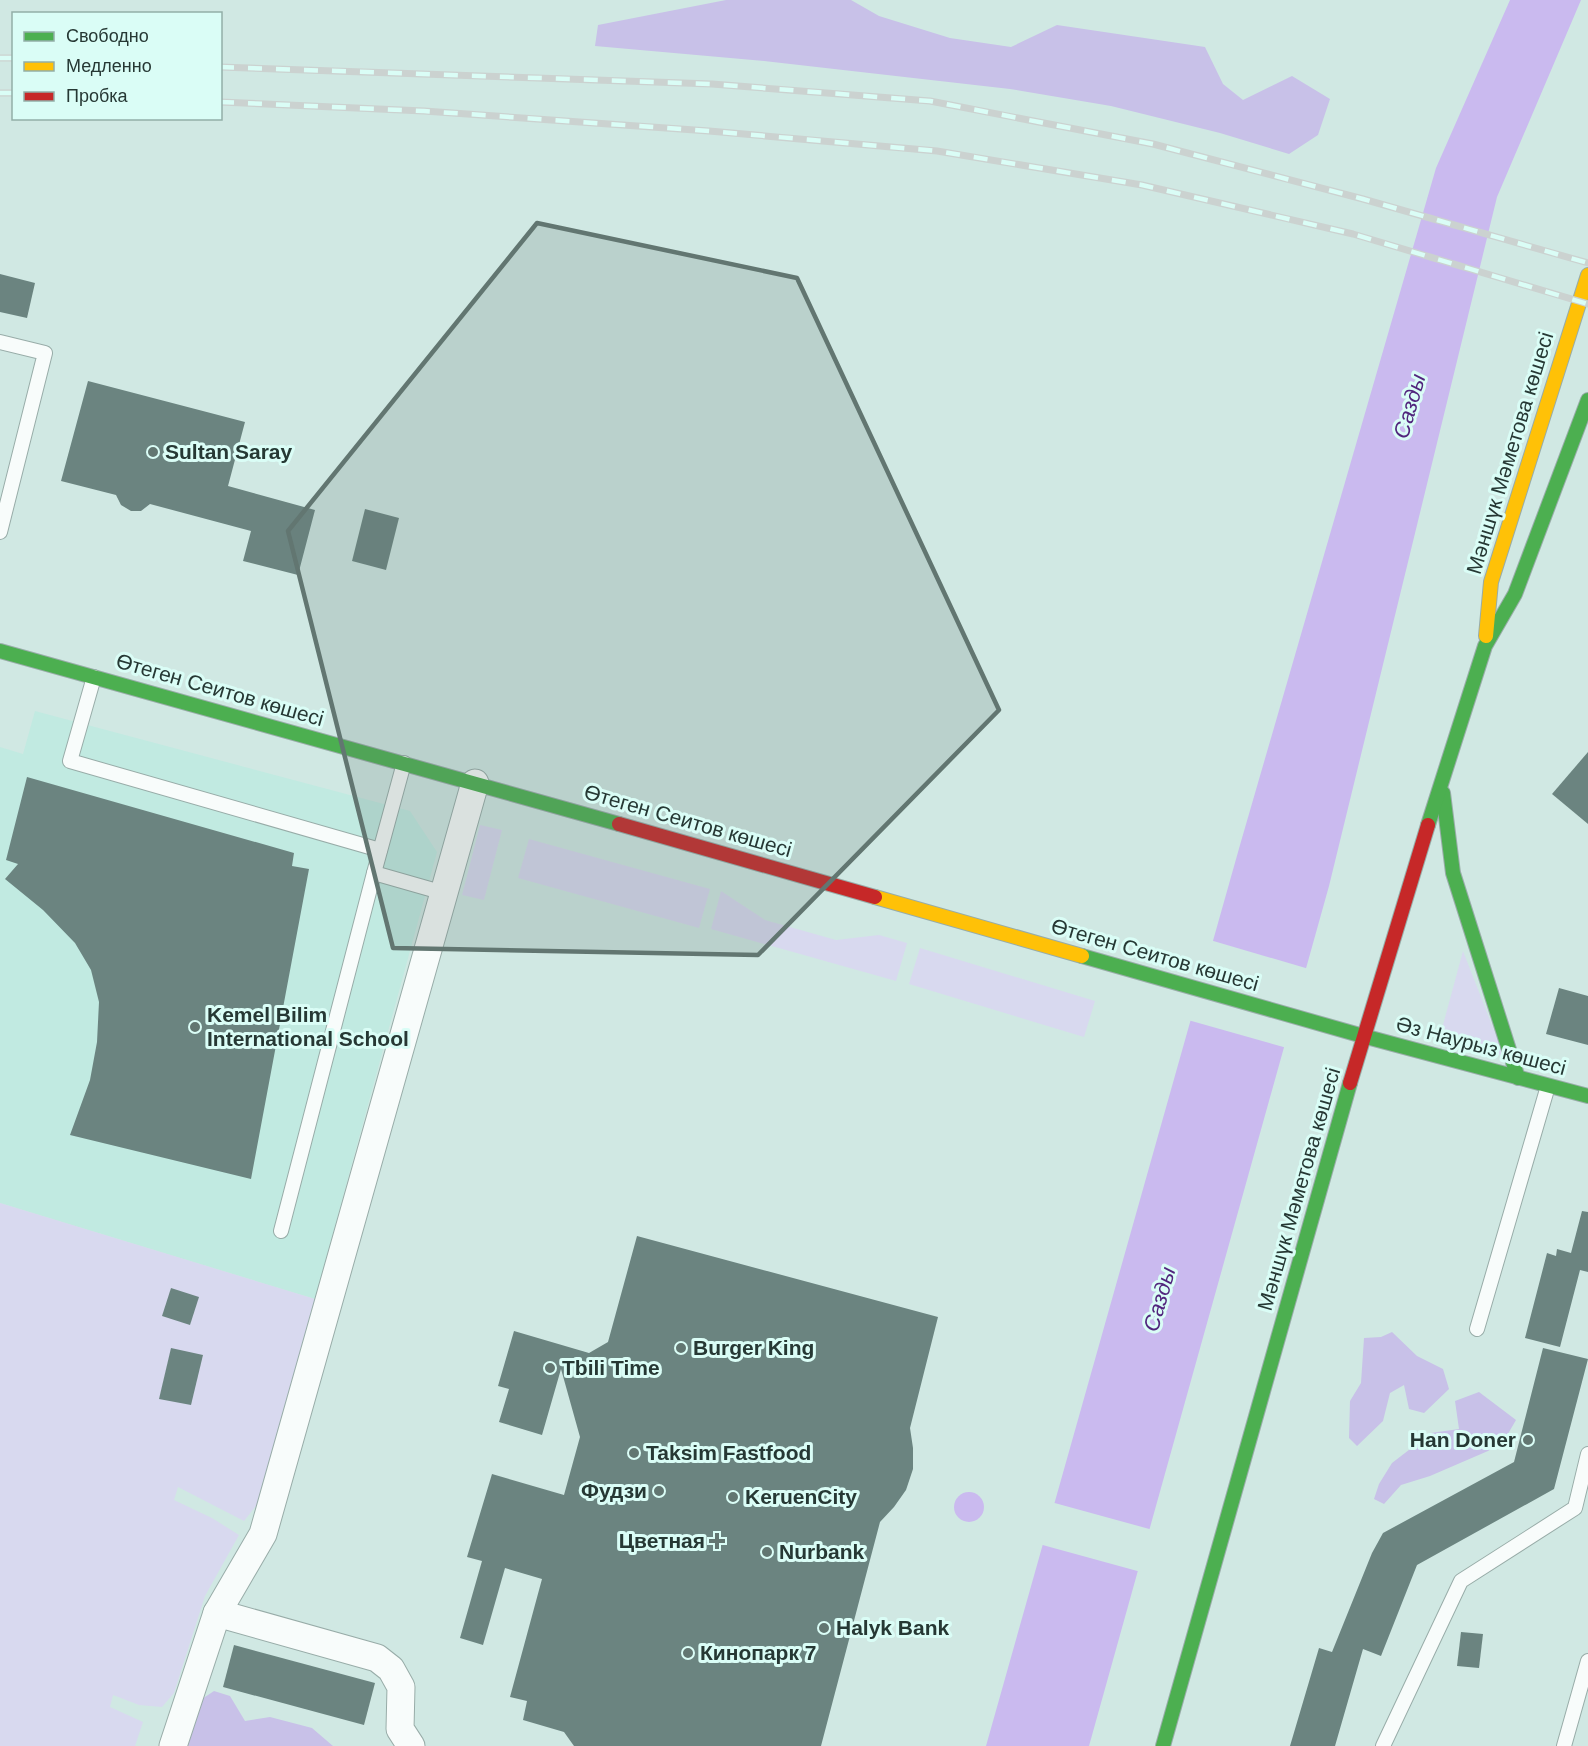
<svg xmlns="http://www.w3.org/2000/svg" width="1588" height="1746" viewBox="0 0 1588 1746" font-family="Helvetica,sans-serif">
  <rect width="100%" height="100%" fill="#d0e8e3"/>
  <!-- built -->
  <path fill="#c1eae1" d="M 35,711 L 410,811 L 437,852 L 315,1299 L 0,1203 L 0,747 L 23,754 Z"/>
  <!-- green -->
  <g fill="#d8d9ef">
    <path d="M 480,825 L 502,830 L 484,900 L 462,895 Z"/>
    <path d="M 529,839 L 710,889 L 699,928 L 518,878 Z"/>
    <path d="M 721,891 L 765,920 L 836,940 L 879,935 L 907,943 L 896,981 L 711,929 Z"/>
    <path d="M 920,948 L 1095,1001 L 1084,1037 L 909,984 Z"/>
    <path d="M 1463,951 L 1504,1056 L 1440,1036 Z"/>
    <path d="M 0,1203 L 315,1299 L 259,1502 L 244,1521 L 178,1487 L 174,1500 L 212,1518 L 239,1535 L 205,1596 L 174,1693 L 162,1707 L 139,1705 L 113,1695 L 110,1707 L 143,1722 L 135,1746 L 0,1746 Z"/>
  </g>
  <!-- forest -->
  <g fill="#c8c1e8">
    <path d="M 726,0 L 851,0 L 879,16 L 950,38 L 1011,47 L 1057,25 L 1205,47 L 1223,84 L 1243,100 L 1292,76 L 1330,99 L 1318,135 L 1289,154 L 1220,133 L 1111,106 L 1010,89 L 764,61 L 595,46 L 598,25 Z"/>
    <path d="M 1392,1332 L 1417,1356 L 1443,1369 L 1449,1389 L 1424,1413 L 1409,1409 L 1404,1385 L 1390,1393 L 1383,1421 L 1357,1446 L 1349,1438 L 1350,1401 L 1361,1383 L 1364,1338 L 1381,1337 Z"/>
    <path d="M 1479,1392 L 1516,1420 L 1505,1439 L 1488,1451 L 1430,1476 L 1401,1485 L 1384,1504 L 1374,1499 L 1379,1484 L 1392,1463 L 1431,1433 L 1459,1429 L 1455,1401 Z"/>
    <path d="M 214,1691 L 230,1696 L 245,1721 L 270,1717 L 312,1728 L 333,1746 L 186,1746 L 202,1699 Z"/>
  </g>
  <!-- water -->
  <g fill="#cabaef">
    <path d="M 1510,0 L 1581,0 L 1497,197 L 1329,886 L 1089,1746 L 986,1746 L 1240,845 L 1436,168 Z"/>
    <circle cx="969" cy="1507" r="15"/>
  </g>
  <!-- pier -->
  <g fill="#d0e8e3">
    <path d="M 1210,940 L 1309,969 L 1287,1048 L 1188,1020 Z"/>
    <path d="M 1051,1502 L 1153,1530 L 1141,1572 L 1039,1544 Z"/>
  </g>
  <!-- building -->
  <g fill="#6b8480">
    <path d="M 0,274 L 35,283 L 27,318 L 0,312 Z"/>
    <path d="M 88,381 L 245,422 L 228,486 L 315,510 L 298,575 L 243,561 L 251,531 L 150,504 L 141,511 L 131,511 L 121,505 L 116,495 L 61,481 Z"/>
    <path d="M 365,509 L 399,518 L 386,570 L 352,561 Z"/>
    <path d="M 1588,752 L 1588,824 L 1552,794 Z"/>
    <path d="M 27,777 L 294,853 L 292,866 L 309,869 L 251,1179 L 70,1135 L 90,1080 L 97,1042 L 99,1002 L 91,970 L 75,943 L 43,910 L 5,879 L 18,864 L 6,860 Z"/>
    <path d="M 1559,988 L 1588,996 L 1588,1045 L 1546,1034 Z"/>
    <path d="M 1582,1211 L 1588,1212 L 1588,1272 L 1580,1270 L 1560,1347 L 1525,1338 L 1547,1253 L 1556,1256 L 1557,1249 L 1571,1253 Z"/>
    <path d="M 637,1236 L 938,1317 L 910,1428 L 913,1448 L 913,1469 L 906,1490 L 894,1507 L 880,1522 L 821,1746 L 574,1746 L 564,1732 L 523,1720 L 527,1701 L 510,1697 L 542,1579 L 505,1568 L 483,1645 L 460,1638 L 482,1561 L 467,1557 L 492,1474 L 564,1495 L 580,1437 L 561,1369 L 542,1435 L 499,1422 L 509,1389 L 498,1386 L 514,1331 L 589,1353 L 608,1342 Z"/>
    <path d="M 171,1288 L 199,1297 L 190,1325 L 162,1316 Z"/>
    <path d="M 171,1348 L 203,1355 L 191,1405 L 159,1399 Z"/>
    <path d="M 1543,1348 L 1588,1359 L 1554,1489 L 1417,1565 L 1381,1656 L 1363,1649 L 1335,1746 L 1290,1746 L 1319,1648 L 1332,1652 L 1372,1553 L 1383,1533 L 1514,1462 Z"/>
    <path d="M 1461,1632 L 1483,1634 L 1479,1668 L 1457,1666 Z"/>
    <path d="M 234,1645 L 375,1683 L 364,1725 L 223,1687 Z"/>
  </g>
  <g fill="none" stroke-linecap="round" stroke-linejoin="round">
    <defs>
      <g id="lane">
        <path d="M 0,342 L 45,353 L 0,532"/>
        <path d="M 94,677 L 70,761 L 380,850"/>
        <path d="M 374,873 L 444,893"/>
        <path d="M 281,1231 L 374,873 L 404,763"/>
        <path d="M 1477,1329 L 1548,1086"/>
        <path d="M 1383,1746 L 1461,1581 L 1575,1508 L 1588,1454"/>
        <path d="M 1564,1746 L 1588,1661"/>
      </g>
      <g id="street">
        <path d="M 217,1613 L 377,1658 L 391,1669 L 401,1687 L 400,1729 L 411,1746"/>
        <path d="M 173,1746 L 217,1613 L 263,1534 L 475,783"/>
      </g>
      <g id="fast">
        <path d="M 0,651 L 619,824"/>
        <path d="M 1443,793 L 1453,873 L 1518,1078"/>
        <path d="M 1428,825 L 1485,646 L 1515,594 L 1588,400"/>
        <path d="M 1082,956 L 1363,1036 L 1588,1096"/>
        <path d="M 1163,1746 L 1350,1083"/>
      </g>
      <g id="slow">
        <path d="M 1486,636 L 1491,582 L 1588,275"/>
        <path d="M 875,897 L 1082,956"/>
      </g>
      <g id="jam">
        <path d="M 619,824 L 875,897"/>
        <path d="M 1350,1083 L 1428,825"/>
      </g>
    </defs>
    <!-- lane casing -->
    <use href="#lane" stroke="#98aca8" stroke-width="16"/>
    <!-- street casing -->
    <use href="#street" stroke="#98aca8" stroke-width="29"/>
    <!-- fast casing -->
    <use href="#fast" stroke="#98aca8" stroke-width="16"/>
    <!-- slow casing -->
    <use href="#slow" stroke="#98aca8" stroke-width="16"/>
    <!-- jam casing -->
    <use href="#jam" stroke="#98aca8" stroke-width="16"/>
    <!-- lane -->
    <use href="#lane" stroke="#f8fcfb" stroke-width="14"/>
    <!-- street -->
    <use href="#street" stroke="#f8fcfb" stroke-width="27"/>
    <!-- fast -->
    <use href="#fast" stroke="#4caf50" stroke-width="14"/>
    <!-- slow -->
    <use href="#slow" stroke="#ffc107" stroke-width="14"/>
    <!-- jam -->
    <use href="#jam" stroke="#c62828" stroke-width="14"/>
    <defs>
      <g id="rail">
        <path d="M 0,58 L 14,58"/>
        <path d="M 220,67 L 712,84 L 930,101 L 1153,144 L 1363,199 L 1588,263"/>
        <path d="M 0,93 L 14,93"/>
        <path d="M 220,102 L 424,111 L 709,131 L 937,151 L 1142,185 L 1353,234 L 1588,304"/>
      </g>
    </defs>
    <!-- rail casing -->
    <use href="#rail" stroke="#cbd2d0" stroke-width="7"/>
    <!-- rail -->
    <use href="#rail" stroke="#dafdf6" stroke-width="4.5" stroke-dasharray="14" stroke-linecap="butt"/>
  </g>
  <!-- marked area -->
  <path fill="#627671" fill-opacity="0.2" stroke="#627671" stroke-width="4.5" stroke-linejoin="round" d="M 537,223 L 797,278 L 999,710 L 758,955 L 393,948 L 288,531 Z"/>
  <!-- markers -->
  <g fill="#627671" stroke="#dafdf6" stroke-width="2">
    <circle cx="153" cy="452" r="6"/>
    <circle cx="195" cy="1027" r="6"/>
    <circle cx="681" cy="1348" r="6"/>
    <circle cx="550" cy="1368" r="6"/>
    <circle cx="1528" cy="1440" r="6"/>
    <circle cx="634" cy="1453" r="6"/>
    <circle cx="659" cy="1491" r="6"/>
    <circle cx="733" cy="1497" r="6"/>
    <path d="M714 1532h6v6h6v6h-6v6h-6v-6h-6v-6h6z"/>
    <circle cx="767" cy="1552" r="6"/>
    <circle cx="824" cy="1628" r="6"/>
    <circle cx="688" cy="1653" r="6"/>
  </g>
  <g text-anchor="middle" stroke-width="6" stroke-linejoin="round" paint-order="stroke">
    <!-- poi labels -->
    <g font-size="21" font-weight="bold" fill="#263834" stroke="#dafdf6" text-anchor="start">
      <text x="165" y="459">Sultan Saray</text>
      <text x="207" y="1022">Kemel Bilim<tspan x="207" dy="24">International School</tspan></text>
      <text x="693" y="1355">Burger King</text>
      <text x="562" y="1375">Tbili Time</text>
      <text x="1516" y="1447" text-anchor="end">Han Doner</text>
      <text x="646" y="1460">Taksim Fastfood</text>
      <text x="647" y="1498" text-anchor="end">Фудзи</text>
      <text x="745" y="1504">KeruenCity</text>
      <text x="705" y="1548" text-anchor="end">Цветная</text>
      <text x="779" y="1559">Nurbank</text>
      <text x="836" y="1635">Halyk Bank</text>
      <text x="700" y="1660">Кинопарк 7</text>
    </g>
    <!-- street labels -->
    <g font-size="21" fill="#263834" stroke="#dafdf6">
      <text transform="translate(1510 453) rotate(-73)" y="7">Мәншүк Мәметова көшесі</text>
      <text transform="translate(220 690) rotate(16)" y="7">Өтеген Сеитов көшесі</text>
      <text transform="translate(688 821) rotate(16)" y="7">Өтеген Сеитов көшесі</text>
      <text transform="translate(1155 955) rotate(16)" y="7">Өтеген Сеитов көшесі</text>
      <text transform="translate(1481 1046) rotate(15)" y="7">Әз Наурыз көшесі</text>
      <text transform="translate(1299 1189) rotate(-74)" y="7">Мәншүк Мәметова көшесі</text>
    </g>
    <!-- water labels -->
    <g font-size="22" font-style="italic" fill="#51257d" stroke="#dafdf6">
      <text transform="translate(1409 406) rotate(-74)" y="8">Сазды</text>
      <text transform="translate(1159 1299) rotate(-74)" y="8">Сазды</text>
    </g>
  </g>
  <!-- legend -->
  <rect x="12" y="12" width="210" height="108" fill="#dafdf6" stroke="#92aea8" stroke-width="1.5"/>
  <rect x="24" y="32" width="30" height="9" fill="#4caf50" stroke="#92aea8" stroke-width="1.5"/>
  <text x="66" y="42" font-size="18" fill="#263834">Свободно</text>
  <rect x="24" y="62" width="30" height="9" fill="#ffc107" stroke="#92aea8" stroke-width="1.5"/>
  <text x="66" y="72" font-size="18" fill="#263834">Медленно</text>
  <rect x="24" y="92" width="30" height="9" fill="#c62828" stroke="#92aea8" stroke-width="1.5"/>
  <text x="66" y="102" font-size="18" fill="#263834">Пробка</text>
</svg>
